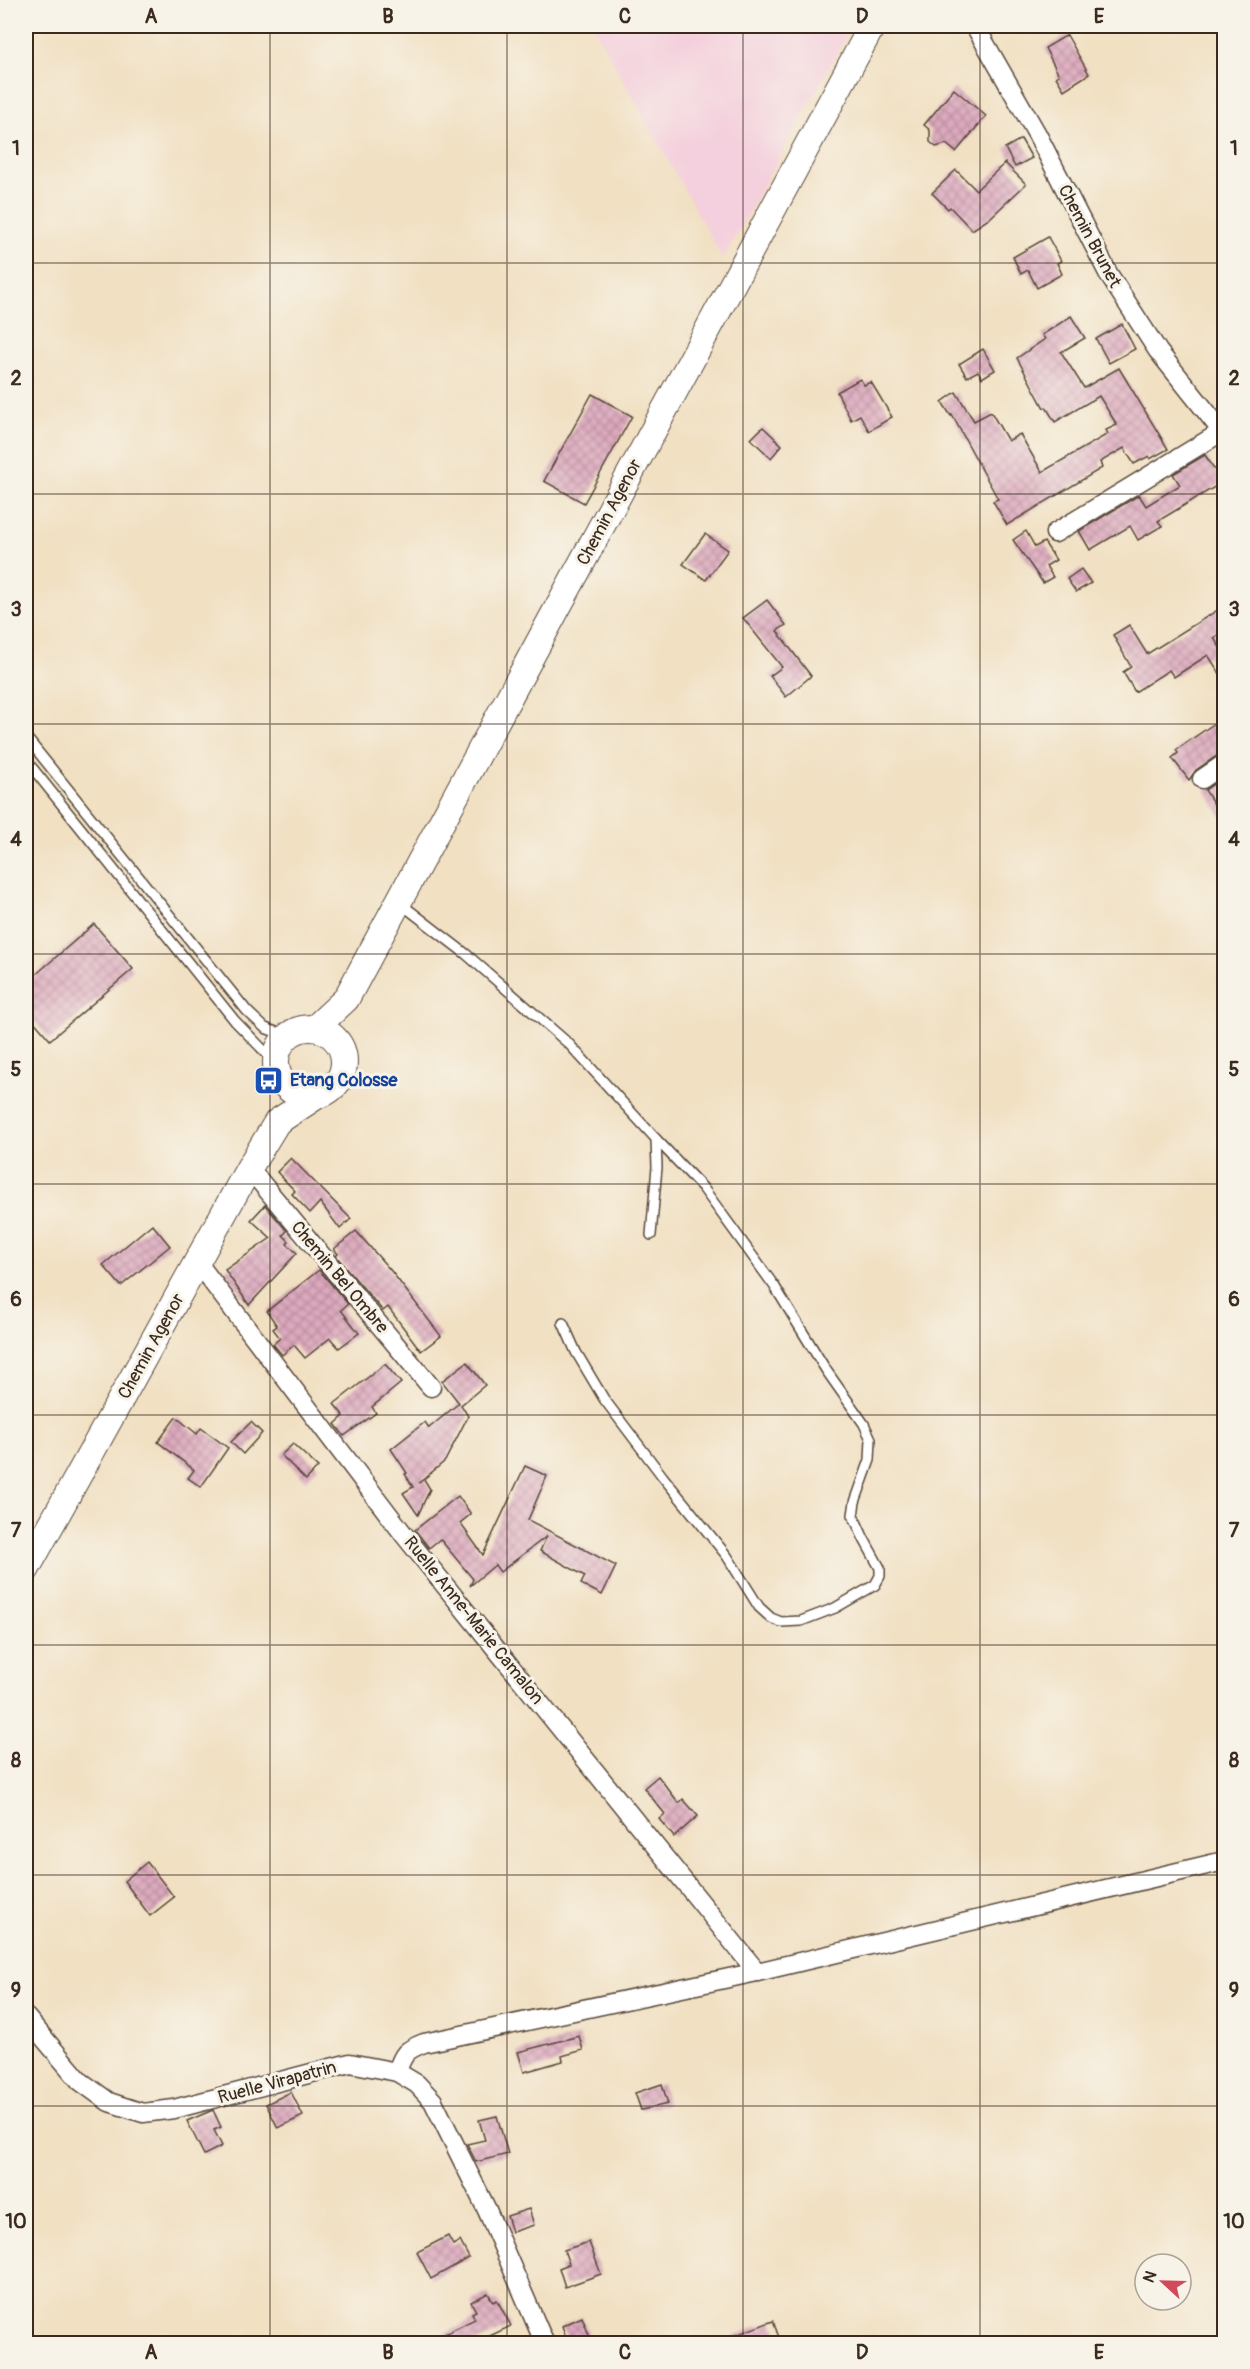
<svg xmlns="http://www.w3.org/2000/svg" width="1250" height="2369" viewBox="0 0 1250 2369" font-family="Pangolin,sans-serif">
  <defs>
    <pattern id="building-cross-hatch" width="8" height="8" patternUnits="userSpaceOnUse" patternTransform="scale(1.5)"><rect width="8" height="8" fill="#dda9be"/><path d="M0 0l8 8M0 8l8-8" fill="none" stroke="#b48a9a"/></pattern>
  </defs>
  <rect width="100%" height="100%" fill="#f7f3e8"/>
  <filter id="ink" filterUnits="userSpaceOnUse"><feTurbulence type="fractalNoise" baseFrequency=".0167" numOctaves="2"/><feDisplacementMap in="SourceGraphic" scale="12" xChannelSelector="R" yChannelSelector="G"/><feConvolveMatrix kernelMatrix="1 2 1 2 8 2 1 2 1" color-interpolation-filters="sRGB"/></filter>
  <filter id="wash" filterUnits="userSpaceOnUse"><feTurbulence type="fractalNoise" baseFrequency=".008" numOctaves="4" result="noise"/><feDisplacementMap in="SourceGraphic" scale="24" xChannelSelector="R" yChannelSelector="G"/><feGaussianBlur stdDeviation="1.35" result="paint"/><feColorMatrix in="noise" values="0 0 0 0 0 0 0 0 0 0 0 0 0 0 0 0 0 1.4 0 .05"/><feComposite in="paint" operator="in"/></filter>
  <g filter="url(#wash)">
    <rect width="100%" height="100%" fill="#f1e0c2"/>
    <!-- built -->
    <path fill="#f4cfdd" d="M 593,26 L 852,26 L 723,259 Z"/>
    <g id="blocks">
      <!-- building -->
      <g fill="url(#building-cross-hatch)">
        <path d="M 1067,35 L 1089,74 L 1064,90 L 1056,77 L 1059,75 L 1045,48 Z"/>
        <path d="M 954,89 L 986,116 L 956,152 L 946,144 L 936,147 L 930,142 L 930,130 L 924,125 Z"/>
        <path d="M 1021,139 L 1032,158 L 1015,167 L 1005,148 Z"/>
        <path d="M 1005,163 L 1026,184 L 989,219 L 972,230 L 950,207 L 948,209 L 932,193 L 956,170 L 976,190 Z"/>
        <path d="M 1048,237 L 1061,261 L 1057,263 L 1062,274 L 1037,288 L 1028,270 L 1021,274 L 1013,257 Z"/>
        <path d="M 1071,316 L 1085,338 L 1061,352 L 1084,388 L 1119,368 L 1168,449 L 1150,459 L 1149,456 L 1134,464 L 1124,448 L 1100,462 L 1102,468 L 1007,525 L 993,501 L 998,499 L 952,415 L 951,416 L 942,402 L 956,392 L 974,421 L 991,412 L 1008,441 L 1020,434 L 1042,472 L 1108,434 L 1106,430 L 1117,425 L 1099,396 L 1055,422 L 1046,407 L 1044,408 L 1017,358 L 1045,339 L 1042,335 Z"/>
        <path d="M 1122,324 L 1135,349 L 1109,363 L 1096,339 Z"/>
        <path d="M 983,349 L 995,370 L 982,378 L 978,371 L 967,377 L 959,364 Z"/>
        <path d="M 860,379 L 864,385 L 871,382 L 892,417 L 869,431 L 860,415 L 851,420 L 837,392 Z"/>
        <path d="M 592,394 L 632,416 L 584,503 L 544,481 Z"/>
        <path d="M 763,427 L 782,445 L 771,458 L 751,439 Z"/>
        <path d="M 1205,455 L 1223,482 L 1158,521 L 1162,526 L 1138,540 L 1130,526 L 1090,550 L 1079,531 L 1139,495 L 1146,506 L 1180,485 L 1173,474 Z"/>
        <path d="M 1026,531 L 1035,547 L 1044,542 L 1056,560 L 1046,566 L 1053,577 L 1043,583 L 1013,540 Z"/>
        <path d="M 705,534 L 728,550 L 706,580 L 683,564 Z"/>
        <path d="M 1081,569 L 1091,583 L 1076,592 L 1067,579 Z"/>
        <path d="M 767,600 L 786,625 L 777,631 L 811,676 L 786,697 L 770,676 L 782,667 L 743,618 Z"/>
        <path d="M 1224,606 L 1224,631 L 1214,638 L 1224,654 L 1224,680 L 1208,655 L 1174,677 L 1169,670 L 1135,692 L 1123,672 L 1131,667 L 1113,635 L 1129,625 L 1147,654 Z"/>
        <path d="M 1215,723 L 1224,736 L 1224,753 L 1218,755 L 1196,770 L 1189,780 L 1172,758 L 1178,753 L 1176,750 Z"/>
        <path d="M 1224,777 L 1224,820 L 1205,790 Z"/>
        <path d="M 94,924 L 133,969 L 50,1040 L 26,1012 L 26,983 Z"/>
        <path d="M 291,1158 L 351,1219 L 340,1229 L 320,1202 L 310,1213 L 292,1194 L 295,1191 L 277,1172 Z"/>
        <path d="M 265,1205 L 287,1231 L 283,1235 L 289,1241 L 287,1244 L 297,1253 L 249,1305 L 225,1270 L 271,1238 L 251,1220 Z"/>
        <path d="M 152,1224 L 170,1246 L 121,1286 L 103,1265 Z"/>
        <path d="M 356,1231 L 392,1272 L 441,1336 L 421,1351 L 388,1307 L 383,1311 L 336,1256 L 338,1254 L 334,1249 Z"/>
        <path d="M 319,1270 L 348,1304 L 341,1310 L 359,1333 L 339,1348 L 330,1338 L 305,1358 L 294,1345 L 282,1355 L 273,1344 L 280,1338 L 273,1329 L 277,1326 L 267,1311 Z"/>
        <path d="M 467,1362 L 485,1385 L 461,1405 L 468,1416 L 445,1461 L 419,1483 L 424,1479 L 430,1489 L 418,1515 L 403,1493 L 413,1487 L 405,1474 L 407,1473 L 391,1449 L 425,1422 L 429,1428 L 459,1403 L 442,1381 Z"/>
        <path d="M 385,1364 L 401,1383 L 372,1407 L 376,1413 L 344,1436 L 335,1424 L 344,1416 L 334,1404 Z"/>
        <path d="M 176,1417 L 197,1434 L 201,1428 L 228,1448 L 201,1487 L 188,1478 L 194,1470 L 158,1442 Z"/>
        <path d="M 251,1422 L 262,1433 L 243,1454 L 231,1442 Z"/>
        <path d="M 293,1444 L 318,1467 L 306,1480 L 281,1455 Z"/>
        <path d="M 525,1466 L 547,1476 L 528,1520 L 616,1566 L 602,1595 L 581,1584 L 585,1576 L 540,1551 L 547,1536 L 500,1572 L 495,1565 L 470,1586 L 473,1579 L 440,1539 L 429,1548 L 415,1530 L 458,1496 L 471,1514 L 460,1523 L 483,1555 Z"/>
        <path d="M 658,1776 L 679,1803 L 683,1799 L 698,1816 L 674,1837 L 659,1819 L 665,1814 L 644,1788 Z"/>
        <path d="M 147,1862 L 174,1897 L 150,1916 L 124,1881 Z"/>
        <path d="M 579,2036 L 583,2050 L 562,2056 L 563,2061 L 524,2072 L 518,2052 Z"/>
        <path d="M 662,2084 L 668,2104 L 641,2110 L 635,2093 Z"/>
        <path d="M 291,2092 L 303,2116 L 278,2128 L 266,2104 Z"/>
        <path d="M 213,2110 L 221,2127 L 214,2130 L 222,2146 L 204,2155 L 187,2121 Z"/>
        <path d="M 497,2116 L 508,2154 L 476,2162 L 467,2144 L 485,2140 L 479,2120 Z"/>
        <path d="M 529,2209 L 534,2225 L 512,2232 L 507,2216 Z"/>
        <path d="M 448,2236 L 453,2245 L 460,2241 L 469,2258 L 431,2279 L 417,2252 Z"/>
        <path d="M 589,2242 L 601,2274 L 565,2287 L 559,2268 L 569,2264 L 564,2250 Z"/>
        <path d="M 488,2293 L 493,2302 L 497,2300 L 511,2326 L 475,2343 L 427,2343 L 475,2319 L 472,2313 L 476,2311 L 471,2302 Z"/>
        <path d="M 582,2317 L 592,2343 L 568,2343 L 562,2326 Z"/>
        <path d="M 773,2321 L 781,2343 L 718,2343 L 717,2342 Z"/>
      </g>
    </g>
  </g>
  <g filter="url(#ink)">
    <use href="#blocks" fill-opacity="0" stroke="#564537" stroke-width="1.5"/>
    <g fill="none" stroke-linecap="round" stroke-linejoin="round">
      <defs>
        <g id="lane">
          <path d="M 26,737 L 247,1011 L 265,1028 L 287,1036"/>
          <path d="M 26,760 L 235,1021 L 275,1062"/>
          <path d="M 400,903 L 466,954 L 569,1044 L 656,1139 L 657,1167 L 651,1235"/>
          <path d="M 563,1323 L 576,1352 L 604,1399 L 663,1477 L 727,1556 L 759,1607 L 771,1618 L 781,1622 L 801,1621 L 835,1608 L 875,1585 L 880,1576 L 880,1568 L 864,1539 L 853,1515 L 855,1502 L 870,1460 L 871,1439 L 864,1424 L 826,1370 L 775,1287 L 703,1188 L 656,1139"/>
        </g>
        <g id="street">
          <path d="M 975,26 L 1037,134 L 1109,275 L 1158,351 L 1224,434"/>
          <path d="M 1055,533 L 1223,431"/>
          <path d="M 1202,779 L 1224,764"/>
          <path d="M 249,1168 L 431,1387"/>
          <path d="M 197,1262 L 405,1536 L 757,1972"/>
          <path d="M 26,2017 L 80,2081 L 109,2102 L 143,2113 L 174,2109 L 350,2063 L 397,2072 L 417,2084 L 433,2101 L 487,2210 L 545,2344"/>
          <path d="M 397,2072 C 403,2053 406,2050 424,2043 L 757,1972 L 1224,1861"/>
        </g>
        <g id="secondary">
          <circle cx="310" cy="1062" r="34"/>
          <path d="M 315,1028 L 346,999 L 872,26"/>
          <path d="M 26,1570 L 249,1168 L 277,1122 L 315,1097"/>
        </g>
      </defs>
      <!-- lane casing -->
      <use href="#lane" stroke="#564537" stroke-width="12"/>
      <!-- street casing -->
      <use href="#street" stroke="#564537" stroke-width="21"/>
      <!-- secondary casing -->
      <use href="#secondary" stroke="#564537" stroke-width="28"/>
      <!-- path -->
      <path stroke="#564537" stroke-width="3" stroke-dasharray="4.5 4.5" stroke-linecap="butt" d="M 26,716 L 32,724"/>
      <!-- lane -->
      <use href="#lane" stroke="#fff" stroke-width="9"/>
      <!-- street -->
      <use href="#street" stroke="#fff" stroke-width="18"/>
      <!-- secondary -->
      <use href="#secondary" stroke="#fff" stroke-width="26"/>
    </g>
  </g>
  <!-- grid -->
  <path fill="none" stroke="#3b2a1e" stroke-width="1.5" stroke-opacity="0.55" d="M 270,26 L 270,2344M 507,26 L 507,2344M 743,26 L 743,2344M 980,26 L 980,2344M 26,263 L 1224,263M 26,494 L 1224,494M 26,724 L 1224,724M 26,954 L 1224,954M 26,1184 L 1224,1184M 26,1415 L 1224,1415M 26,1645 L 1224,1645M 26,1875 L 1224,1875M 26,2106 L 1224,2106"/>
  <!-- icons -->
  <defs>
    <symbol id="bus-square" viewBox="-11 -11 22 22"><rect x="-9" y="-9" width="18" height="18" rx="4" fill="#1a4fb4" stroke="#f7f3e8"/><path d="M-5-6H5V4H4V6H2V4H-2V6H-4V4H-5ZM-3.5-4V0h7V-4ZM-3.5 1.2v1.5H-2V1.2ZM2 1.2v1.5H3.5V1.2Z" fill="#fff"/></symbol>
  </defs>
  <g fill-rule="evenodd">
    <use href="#bus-square" x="252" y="1064" width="33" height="33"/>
  </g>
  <g text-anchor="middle" stroke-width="6" stroke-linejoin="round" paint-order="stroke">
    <!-- street labels -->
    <g font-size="18" fill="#3b2a1e" stroke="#f7f3e8">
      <text transform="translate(1090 236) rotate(62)" y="6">Chemin Brunet</text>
      <text transform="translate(609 512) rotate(-62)" y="6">Chemin Agenor</text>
      <text transform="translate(340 1277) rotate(50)" y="6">Chemin Bel Ombre</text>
      <text transform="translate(151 1346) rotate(-61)" y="6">Chemin Agenor</text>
      <text transform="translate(474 1620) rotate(51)" y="6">Ruelle Anne-Marie Camalon</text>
      <text transform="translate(277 2082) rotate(-15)" y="6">Ruelle Virapatrin</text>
    </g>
    <!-- transit labels -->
    <g font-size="18" font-weight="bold" fill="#164399" stroke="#f7f3e8" text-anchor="start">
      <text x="290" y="1086">Etang Colosse</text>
    </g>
  </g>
  <!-- margin -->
  <rect width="1250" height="2369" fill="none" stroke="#f7f3e8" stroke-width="66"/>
  <!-- north arrow -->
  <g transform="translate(1163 2282) rotate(292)"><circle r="28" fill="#f7f3e8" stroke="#aca397" stroke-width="1.5"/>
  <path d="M0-4.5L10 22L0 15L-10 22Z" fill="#d1495b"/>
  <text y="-9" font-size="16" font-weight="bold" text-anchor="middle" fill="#3b2a1e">N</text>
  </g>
  <rect x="33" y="33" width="1184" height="2303" fill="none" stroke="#3b2a1e" stroke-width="2"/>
  <g font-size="20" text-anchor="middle" font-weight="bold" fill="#3b2a1e">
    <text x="151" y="23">A</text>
    <text x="388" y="23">B</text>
    <text x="625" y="23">C</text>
    <text x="862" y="23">D</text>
    <text x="1099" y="23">E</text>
    <text x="16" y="155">1</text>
    <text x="1234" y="155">1</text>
    <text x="16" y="385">2</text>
    <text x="1234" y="385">2</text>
    <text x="16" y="616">3</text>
    <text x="1234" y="616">3</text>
    <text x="16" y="846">4</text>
    <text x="1234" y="846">4</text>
    <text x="16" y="1076">5</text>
    <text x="1234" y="1076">5</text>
    <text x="16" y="1306">6</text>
    <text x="1234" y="1306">6</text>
    <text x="16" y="1537">7</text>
    <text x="1234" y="1537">7</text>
    <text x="16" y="1767">8</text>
    <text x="1234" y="1767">8</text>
    <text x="16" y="1997">9</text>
    <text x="1234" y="1997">9</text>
    <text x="16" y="2228">10</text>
    <text x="1234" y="2228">10</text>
    <text x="151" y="2359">A</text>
    <text x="388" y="2359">B</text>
    <text x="625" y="2359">C</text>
    <text x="862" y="2359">D</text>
    <text x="1099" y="2359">E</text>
  </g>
</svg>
